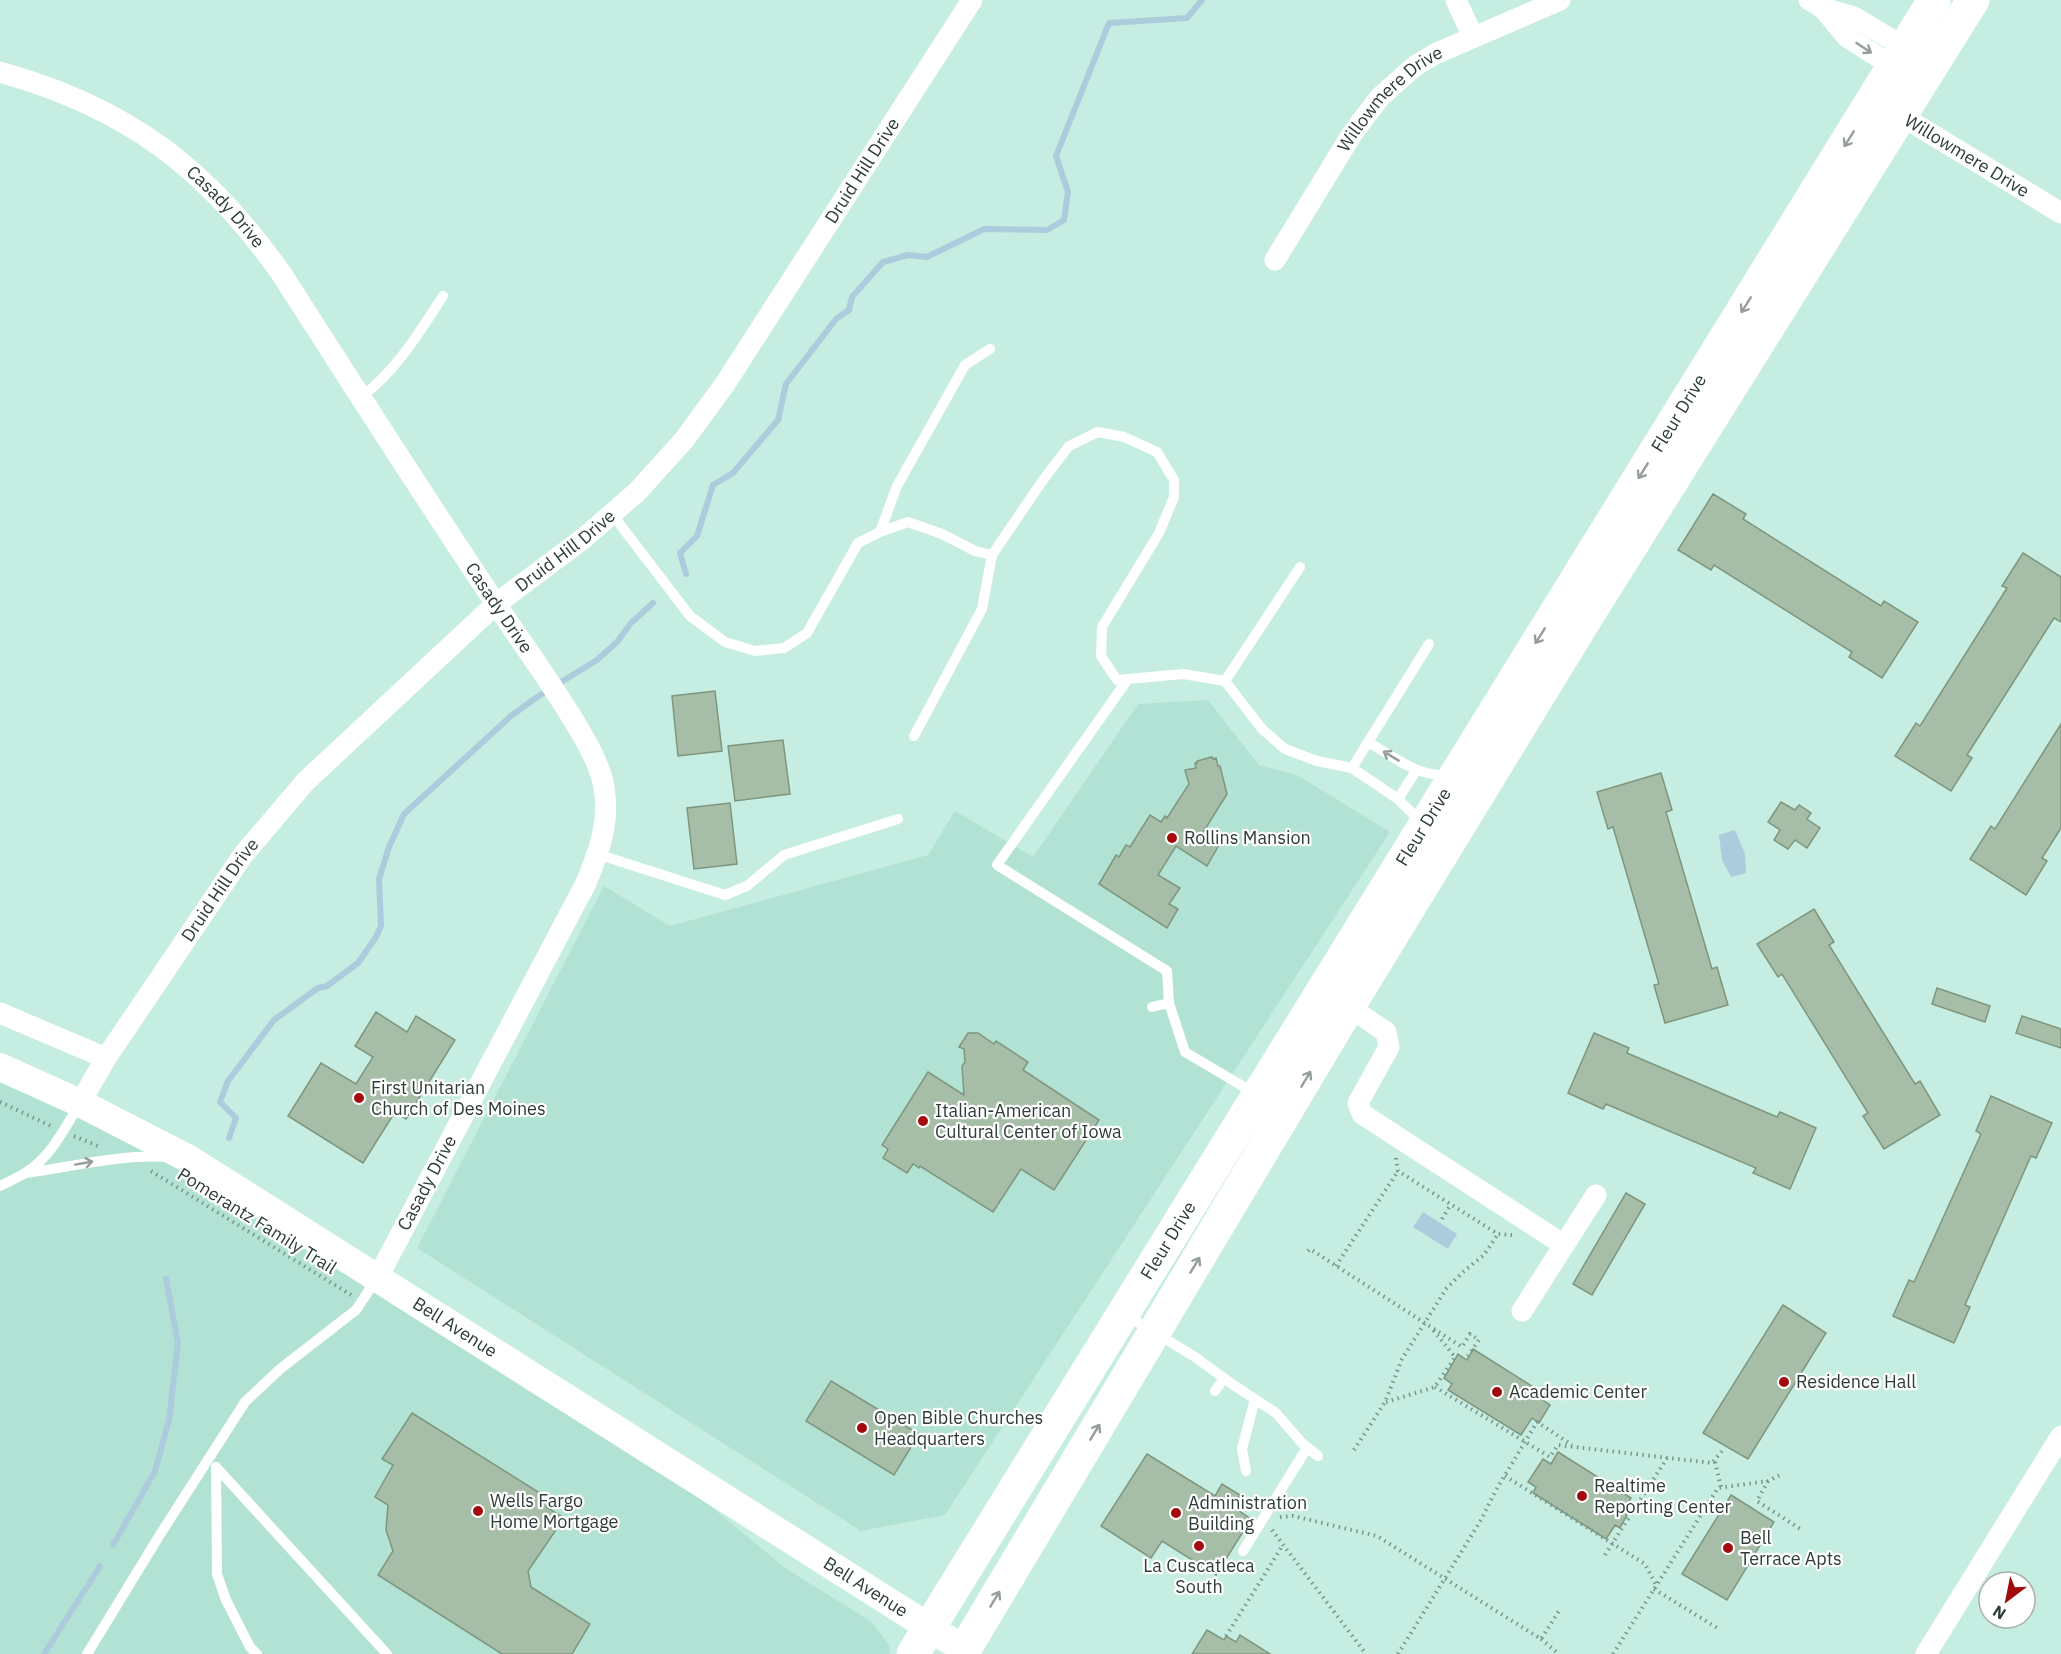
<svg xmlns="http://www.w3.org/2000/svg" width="2061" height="1654" viewBox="0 0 2061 1654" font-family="'IBM Plex Sans',sans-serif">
  <rect width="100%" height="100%" fill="#c6ede1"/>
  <!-- built -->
  <g fill="#b2e2d4">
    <path d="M 1208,700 L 1259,765 L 1297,775 L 1390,832 L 945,1515 L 861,1531 L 417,1248 L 604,886 L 670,926 L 928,855 L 955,811 L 1033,857 L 1138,704 Z"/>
    <path d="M 0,1067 L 446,1320 L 713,1508 L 785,1568 L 872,1622 L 889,1645 L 890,1654 L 0,1654 Z"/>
  </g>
  <!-- water -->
  <g fill="#accbdd">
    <path d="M 1735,830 L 1745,854 L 1746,873 L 1731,877 L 1722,860 L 1719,835 Z"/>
    <path d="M 1423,1212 L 1457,1234 L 1448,1249 L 1413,1227 Z"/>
  </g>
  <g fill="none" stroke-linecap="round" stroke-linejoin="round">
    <!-- stream -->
    <g stroke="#accbdd" stroke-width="6">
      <path d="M 686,574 L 680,553 L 697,536 L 713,485 L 733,473 L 778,420 L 786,384 L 836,319 L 849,310 L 852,297 L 883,262 L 908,255 L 927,257 L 984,229 L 1047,230 L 1064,220 L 1068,192 L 1056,156 L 1109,23 L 1187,18 L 1202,0"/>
      <path d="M 229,1138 L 236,1118 L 220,1102 L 228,1081 L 274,1020 L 318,988 L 327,986 L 358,963 L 376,937 L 381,926 L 379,879 L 389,847 L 404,814 L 511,716 L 537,697 L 597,660 L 617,642 L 631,623 L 653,603"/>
      <path d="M 113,1545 L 155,1471 L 169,1420 L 178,1343 L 166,1279"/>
      <path d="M 44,1654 L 100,1566"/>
    </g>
  </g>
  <!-- building -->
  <g fill="#a6bea7" stroke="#7e967e" stroke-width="1.5">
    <path d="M 1713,494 L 1746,514 L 1743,519 L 1881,606 L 1884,601 L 1918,622 L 1882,678 L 1849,657 L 1852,652 L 1714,565 L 1711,570 L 1678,550 Z"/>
    <path d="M 2023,553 L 2061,577 L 2061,622 L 2054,618 L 1967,755 L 1972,758 L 1951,791 L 1895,756 L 1916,723 L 1920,726 L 2007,588 L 2002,586 Z"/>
    <path d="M 715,691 L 722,751 L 678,756 L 672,696 Z"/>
    <path d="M 2061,724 L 2061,828 L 2042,858 L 2047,861 L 2026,895 L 1970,859 L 1991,826 L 1995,829 Z"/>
    <path d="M 783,740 L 790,794 L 735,801 L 728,746 Z"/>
    <path d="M 1212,757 L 1213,759 L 1216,758 L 1218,766 L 1220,766 L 1227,794 L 1202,834 L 1219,845 L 1207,866 L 1176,846 L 1158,875 L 1180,888 L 1169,904 L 1178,909 L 1167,928 L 1099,884 L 1116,855 L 1119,857 L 1126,845 L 1130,847 L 1150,815 L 1161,822 L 1165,816 L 1167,818 L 1189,784 L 1185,770 L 1196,768 L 1195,763 L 1197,763 L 1197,761 Z"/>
    <path d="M 1661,773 L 1672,810 L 1666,812 L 1712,969 L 1717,967 L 1728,1005 L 1665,1023 L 1654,985 L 1659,984 L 1613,827 L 1608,829 L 1597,792 Z"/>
    <path d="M 1781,802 L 1795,810 L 1799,805 L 1811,813 L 1807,819 L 1820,828 L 1807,848 L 1795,840 L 1788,849 L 1774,840 L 1780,830 L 1768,822 Z"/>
    <path d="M 730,803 L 737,864 L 694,869 L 687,808 Z"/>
    <path d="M 1814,909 L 1834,942 L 1829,945 L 1915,1084 L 1920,1081 L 1940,1115 L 1884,1149 L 1863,1116 L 1868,1113 L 1782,974 L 1778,977 L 1757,944 Z"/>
    <path d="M 1937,988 L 1990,1006 L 1985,1022 L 1932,1004 Z"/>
    <path d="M 376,1012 L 407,1032 L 416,1016 L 455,1040 L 406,1119 L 395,1112 L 363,1163 L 288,1116 L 321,1063 L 356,1084 L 373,1057 L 355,1046 Z"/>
    <path d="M 2022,1016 L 2061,1029 L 2061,1048 L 2016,1033 Z"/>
    <path d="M 968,1033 L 978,1033 L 994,1044 L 996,1041 L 1028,1062 L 1023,1070 L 1099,1120 L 1054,1190 L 1021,1169 L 993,1212 L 920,1166 L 919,1168 L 913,1164 L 907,1173 L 883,1158 L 888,1149 L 882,1145 L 928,1072 L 964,1095 L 962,1066 L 965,1062 L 964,1049 L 959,1047 Z"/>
    <path d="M 1594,1033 L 1629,1048 L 1627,1053 L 1777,1117 L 1780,1112 L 1816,1128 L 1790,1189 L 1753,1173 L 1756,1168 L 1606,1104 L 1603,1109 L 1568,1093 Z"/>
    <path d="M 1991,1096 L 2052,1123 L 2036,1158 L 2031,1156 L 1965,1305 L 1970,1307 L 1954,1343 L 1893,1316 L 1909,1280 L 1914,1282 L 1981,1134 L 1976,1131 Z"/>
    <path d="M 1626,1193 L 1645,1204 L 1592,1295 L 1573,1284 Z"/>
    <path d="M 1783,1305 L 1826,1333 L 1748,1459 L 1703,1433 Z"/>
    <path d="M 1473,1349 L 1546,1395 L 1543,1400 L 1550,1405 L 1539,1423 L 1532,1418 L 1521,1435 L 1448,1390 L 1452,1384 L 1444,1378 L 1458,1354 L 1467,1360 Z"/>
    <path d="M 831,1381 L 919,1434 L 894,1475 L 806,1421 Z"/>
    <path d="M 412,1413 L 551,1500 L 546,1507 L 564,1518 L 528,1571 L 531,1587 L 590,1624 L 572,1654 L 502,1654 L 378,1575 L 393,1551 L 386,1530 L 388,1505 L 375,1497 L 393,1465 L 382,1459 Z"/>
    <path d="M 1558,1452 L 1631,1498 L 1623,1512 L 1627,1515 L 1620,1528 L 1615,1525 L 1606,1539 L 1533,1493 L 1536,1487 L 1528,1482 L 1543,1459 L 1551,1464 Z"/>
    <path d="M 1147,1454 L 1215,1496 L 1222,1484 L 1240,1495 L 1232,1506 L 1251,1519 L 1216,1575 L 1162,1541 L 1151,1558 L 1101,1526 Z"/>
    <path d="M 1731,1495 L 1774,1522 L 1727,1600 L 1682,1574 Z"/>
    <path d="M 1207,1630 L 1224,1640 L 1226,1636 L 1236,1642 L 1240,1635 L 1270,1654 L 1192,1654 Z"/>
  </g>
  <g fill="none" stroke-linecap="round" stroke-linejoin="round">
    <!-- path -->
    <g stroke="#7a958d" stroke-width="4" stroke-dasharray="1.5 4.5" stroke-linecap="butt">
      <path d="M 0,1102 L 51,1126"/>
      <path d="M 74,1136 L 98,1146"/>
      <path d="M 1396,1158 L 1398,1171 L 1498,1234 L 1512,1235"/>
      <path d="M 151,1171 L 351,1295"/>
      <path d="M 1442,1219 L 1451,1204"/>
      <path d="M 1308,1251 L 1310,1249 L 1462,1347 L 1470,1334 L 1479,1340 L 1466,1359"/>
      <path d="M 1336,1266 L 1398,1171"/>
      <path d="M 1435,1387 L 1550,1457 L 1558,1445 L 1712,1463 L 1722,1451"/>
      <path d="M 1386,1402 L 1435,1387 L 1455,1357 L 1433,1330"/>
      <path d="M 1354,1450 L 1385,1402 L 1402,1359 L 1446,1289 L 1464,1271 L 1484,1255 L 1498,1234"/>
      <path d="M 1715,1462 L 1721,1487"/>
      <path d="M 1505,1476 L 1645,1564 L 1656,1585"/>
      <path d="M 1768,1481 L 1757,1501 L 1802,1530"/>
      <path d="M 1280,1517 L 1293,1516 L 1377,1536 L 1541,1639 L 1559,1611"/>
      <path d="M 1272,1530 L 1366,1654"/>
      <path d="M 1605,1555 L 1667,1458"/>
      <path d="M 1654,1589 L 1719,1629"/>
      <path d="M 1226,1636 L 1283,1545"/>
      <path d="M 1541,1639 L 1559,1654"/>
      <path d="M 1398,1654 L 1481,1520 L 1496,1490 L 1537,1422 L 1572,1445"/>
      <path d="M 1613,1654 L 1718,1488 L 1768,1481 L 1780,1475"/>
    </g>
    <!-- service -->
    <g stroke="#fff" stroke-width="10">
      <path d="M 361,397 C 396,371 419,333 443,296"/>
      <path d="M 612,514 L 690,616 L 725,642 L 755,651 L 784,648 L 807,633 L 858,543 L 880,532 L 908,522 L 942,534 L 975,551 L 992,555 L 1043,480 L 1069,446 L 1098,432 L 1124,437 L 1157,452 L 1174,480 L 1174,497 L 1159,533 L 1102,627 L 1101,656 L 1117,680 L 1183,674 L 1225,681 L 1262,729 L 1285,749 L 1317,761 L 1352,768 L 1398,799 L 1412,813 L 1420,825"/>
      <path d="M 880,532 L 897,486 L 965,365 L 990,349"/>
      <path d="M 1128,679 L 997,865 L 1167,971 L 1169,1003 L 1185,1052 L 1256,1094"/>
      <path d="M 1225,681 L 1300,567"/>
      <path d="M 914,736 L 982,609 L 992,555"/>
      <path d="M 1368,742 C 1394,757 1417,777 1449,775"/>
      <path d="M 1352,768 L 1429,644"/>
      <path d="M 1398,799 L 1416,771"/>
      <path d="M 597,854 L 725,895 L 747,886 L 784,855 L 898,819"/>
      <path d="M 1152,1007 L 1169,1003"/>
      <path d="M 26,1173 C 73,1167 118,1154 166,1157"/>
      <path d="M 0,1186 C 8,1182 17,1178 25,1173 C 51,1157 65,1128 80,1103"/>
      <path d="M 1126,1315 L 1195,1357 L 1235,1386 L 1276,1413 L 1302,1443 L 1318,1456"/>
      <path d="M 1215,1391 L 1224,1378"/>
      <path d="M 216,1467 L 387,1654"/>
      <path d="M 216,1467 L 217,1574 L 226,1600 L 250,1647 L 257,1654"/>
      <path d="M 1246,1471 L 1242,1449 L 1255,1399"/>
      <path d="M 1243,1551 L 1307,1448"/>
      <path d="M 87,1654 L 161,1533 L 245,1402 L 280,1369 L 356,1310 L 377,1278"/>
    </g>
    <!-- minor -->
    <g stroke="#fff" stroke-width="21">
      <path d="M 1456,0 L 1473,37"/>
      <path d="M 1809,0 L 1823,8 L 1854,17 L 1914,53"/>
      <path d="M 1823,8 L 1847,37 L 1903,73"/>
      <path id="s1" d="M 0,72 C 126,107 206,167 281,273 C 352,384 423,495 496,604 C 522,643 550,681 574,721 C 586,741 600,764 604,787 C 610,823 599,851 586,883 L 378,1277"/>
      <path id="s2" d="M 1890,109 L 2061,213"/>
      <path id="s3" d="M 1275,260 L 1352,134 L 1380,97 L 1415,66 L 1435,54 L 1560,0"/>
      <path d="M 1340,1001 L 1386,1032 L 1389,1047 L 1358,1103 L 1362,1114 L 1564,1245"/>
      <path d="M 0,1013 L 106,1058"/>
      <path id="s4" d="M 80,1103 L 106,1058 L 243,855 L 306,781 L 496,604 L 584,538 L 637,492 L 684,440 L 725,384 L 972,0"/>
      <path d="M 1522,1311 L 1596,1195"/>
      <path d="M 1926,1654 L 2061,1436"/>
    </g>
    <!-- secondary -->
    <path stroke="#fff" stroke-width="28" id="s5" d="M 0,1067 L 80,1103 L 189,1159 L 965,1650"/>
    <!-- primary -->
    <g stroke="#fff" stroke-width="33">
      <path id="s6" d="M 913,1654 L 1934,0"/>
      <path d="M 962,1654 L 1355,996 L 1585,620 L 1973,0"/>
    </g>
  </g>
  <!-- one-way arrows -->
  <defs><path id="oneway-shaft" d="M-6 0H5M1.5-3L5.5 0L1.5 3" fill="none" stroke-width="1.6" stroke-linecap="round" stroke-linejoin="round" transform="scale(1.5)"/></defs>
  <g stroke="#969e9c">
    <use href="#oneway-shaft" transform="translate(1864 48) rotate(33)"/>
    <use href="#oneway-shaft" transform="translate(1849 139) rotate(122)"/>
    <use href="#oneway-shaft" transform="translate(1746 305) rotate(122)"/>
    <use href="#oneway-shaft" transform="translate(1643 471) rotate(122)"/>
    <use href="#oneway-shaft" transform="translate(1540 636) rotate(122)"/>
    <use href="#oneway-shaft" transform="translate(1391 756) rotate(-149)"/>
    <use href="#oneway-shaft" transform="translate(1306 1079) rotate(-59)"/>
    <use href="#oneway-shaft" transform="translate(84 1163) rotate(-10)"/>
    <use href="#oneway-shaft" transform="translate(1195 1265) rotate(-59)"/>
    <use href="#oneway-shaft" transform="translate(1095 1432) rotate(-59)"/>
    <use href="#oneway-shaft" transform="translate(995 1599) rotate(-59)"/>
  </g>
  <!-- markers -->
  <g fill="#a30a0d" stroke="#fff" stroke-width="2">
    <circle cx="1172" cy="838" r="6"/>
    <circle cx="359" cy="1098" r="6"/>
    <circle cx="923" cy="1121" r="6"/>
    <circle cx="1784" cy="1382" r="6"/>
    <circle cx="1497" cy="1392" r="6"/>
    <circle cx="862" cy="1428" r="6"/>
    <circle cx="1582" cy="1496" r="6"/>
    <circle cx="478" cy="1511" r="6"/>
    <circle cx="1176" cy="1513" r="6"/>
    <circle cx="1199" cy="1546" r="6"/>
    <circle cx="1728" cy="1548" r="6"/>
  </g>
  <g text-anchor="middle" stroke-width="4.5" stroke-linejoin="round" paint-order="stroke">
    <!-- street labels -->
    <g font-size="18" fill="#2d3c38" stroke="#fff">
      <text dy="6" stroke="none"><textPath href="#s3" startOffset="200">Willowmere Drive</textPath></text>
      <text dy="6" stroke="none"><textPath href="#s2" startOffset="90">Willowmere Drive</textPath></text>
      <text dy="6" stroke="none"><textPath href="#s4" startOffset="1227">Druid Hill Drive</textPath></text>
      <text dy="6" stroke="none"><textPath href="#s1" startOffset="267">Casady Drive</textPath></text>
      <text dy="6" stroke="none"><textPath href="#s6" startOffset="1458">Fleur Drive</textPath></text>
      <text dy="6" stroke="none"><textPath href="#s4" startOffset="741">Druid Hill Drive</textPath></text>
      <text dy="6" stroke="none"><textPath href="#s1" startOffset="753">Casady Drive</textPath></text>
      <text dy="6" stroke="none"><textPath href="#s6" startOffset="972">Fleur Drive</textPath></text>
      <text dy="6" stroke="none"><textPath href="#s4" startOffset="255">Druid Hill Drive</textPath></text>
      <text transform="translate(427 1183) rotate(-62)" y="6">Casady Drive</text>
      <text transform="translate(257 1221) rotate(32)" y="6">Pomerantz Family Trail</text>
      <text dy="6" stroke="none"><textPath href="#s6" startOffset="486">Fleur Drive</textPath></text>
      <text dy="6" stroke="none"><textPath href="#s5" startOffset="525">Bell Avenue</textPath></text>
      <text dy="6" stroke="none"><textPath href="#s5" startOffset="1011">Bell Avenue</textPath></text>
    </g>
    <!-- poi labels -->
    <g font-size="18" fill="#2d3c38" stroke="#fff" text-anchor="start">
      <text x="1184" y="844">Rollins Mansion</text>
      <text x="371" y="1094">First Unitarian<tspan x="371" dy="21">Church of Des Moines</tspan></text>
      <text x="935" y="1117">Italian-American<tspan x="935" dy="21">Cultural Center of Iowa</tspan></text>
      <text x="1796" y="1388">Residence Hall</text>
      <text x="1509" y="1398">Academic Center</text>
      <text x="874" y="1424">Open Bible Churches<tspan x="874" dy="21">Headquarters</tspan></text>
      <text x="1594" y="1492">Realtime<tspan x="1594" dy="21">Reporting Center</tspan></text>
      <text x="490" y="1507">Wells Fargo<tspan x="490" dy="21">Home Mortgage</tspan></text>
      <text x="1188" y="1509">Administration<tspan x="1188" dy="21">Building</tspan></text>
      <text x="1740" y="1544">Bell<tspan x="1740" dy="21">Terrace Apts</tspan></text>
      <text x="1199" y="1572" text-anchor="middle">La Cuscatleca<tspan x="1199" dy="21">South</tspan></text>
    </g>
  </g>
  <!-- north arrow -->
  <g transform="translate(2007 1600) rotate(212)"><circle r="28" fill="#ffffff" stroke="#abb1af" stroke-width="1.5"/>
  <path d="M0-4.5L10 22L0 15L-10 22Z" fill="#a30a0d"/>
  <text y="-9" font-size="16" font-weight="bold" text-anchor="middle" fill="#2d3c38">N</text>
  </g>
</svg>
